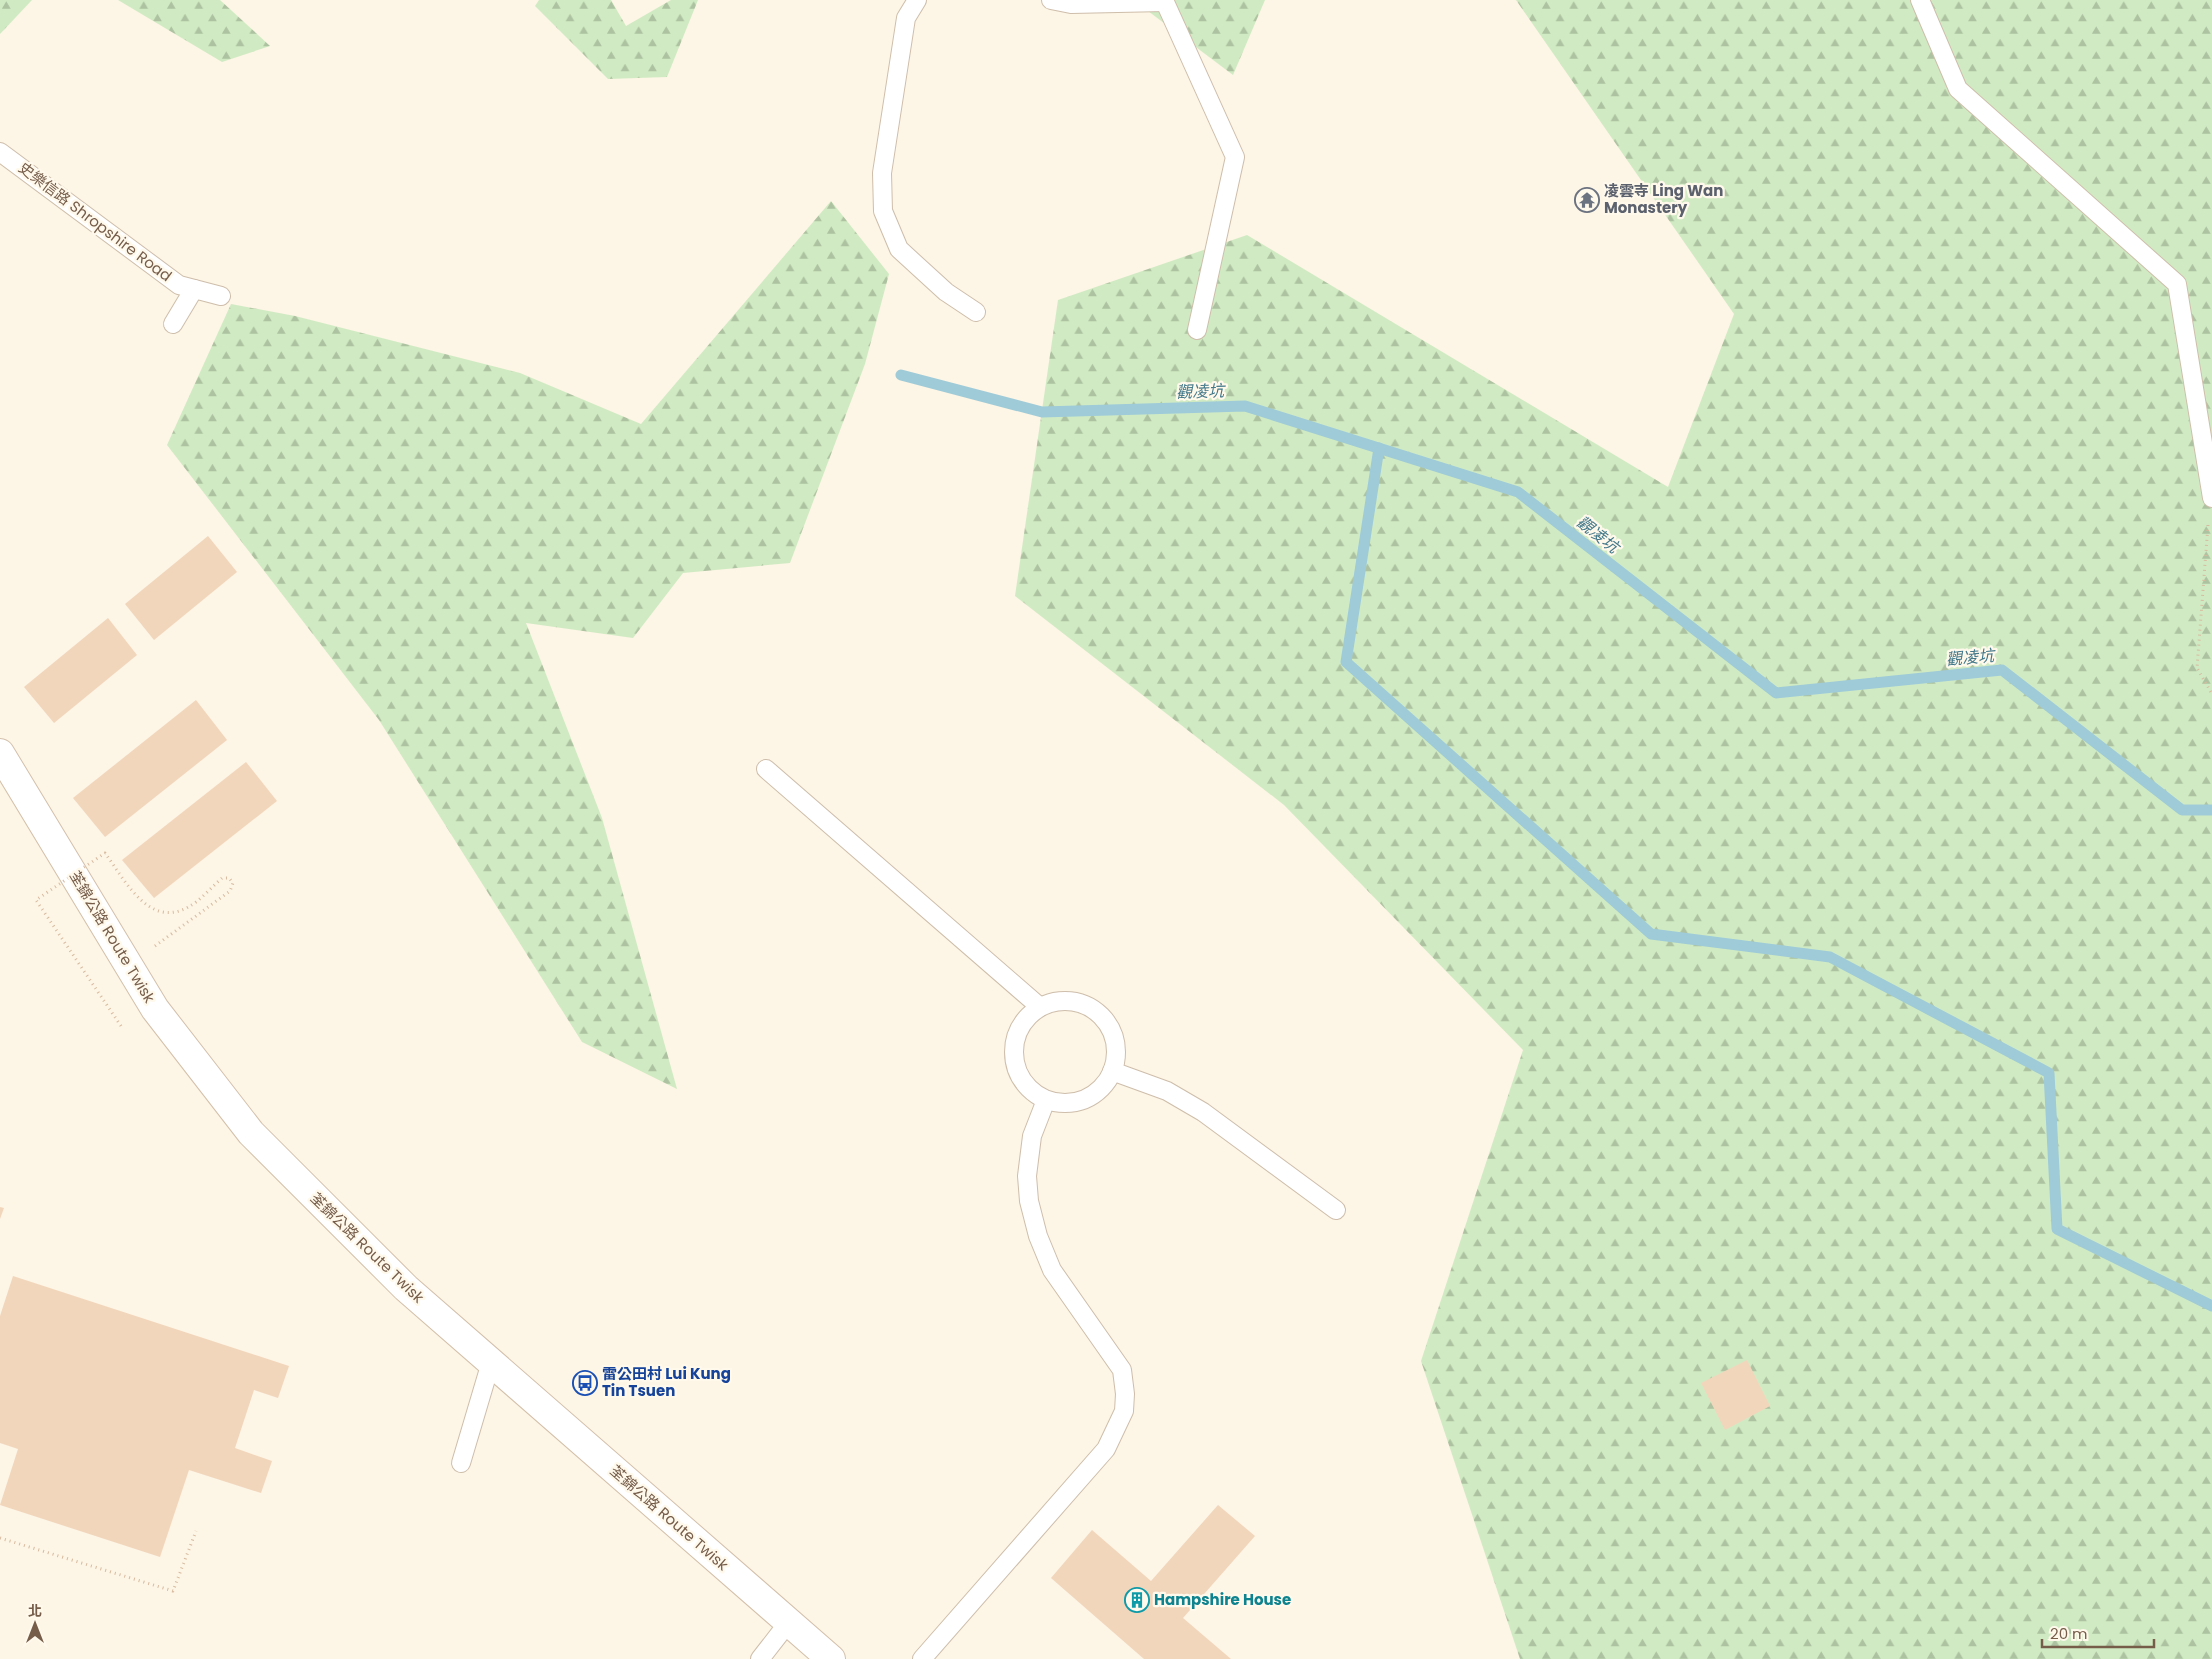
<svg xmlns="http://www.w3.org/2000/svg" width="2212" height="1659" viewBox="0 0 2212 1659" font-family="Poppins,'Noto Sans TC',sans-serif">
  <defs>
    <pattern id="forest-firs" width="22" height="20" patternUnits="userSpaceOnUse" patternTransform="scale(1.25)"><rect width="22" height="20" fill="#d0ebc3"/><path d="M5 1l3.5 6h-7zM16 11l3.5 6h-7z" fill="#adc2a0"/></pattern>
  </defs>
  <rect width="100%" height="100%" fill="#fdf5e5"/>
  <!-- forest -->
  <g fill="url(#forest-firs)">
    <path d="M 0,0 L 32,0 L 0,34 Z"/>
    <path d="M 118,0 L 220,0 L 270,46 L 222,62 Z"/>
    <path d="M 539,0 L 611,0 L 626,26 L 671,0 L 698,0 L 667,77 L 608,79 L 535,6 Z"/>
    <path d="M 1139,0 L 1265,0 L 1233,75 L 1140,5 Z"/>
    <path d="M 1516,0 L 2212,0 L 2212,1659 L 1520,1659 L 1421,1361 L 1523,1050 L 1284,805 L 1015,596 L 1058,300 L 1247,235 L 1668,487 L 1734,314 Z"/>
    <path d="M 831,201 L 889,274 L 865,364 L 790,563 L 683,573 L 633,638 L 526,623 L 602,818 L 677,1089 L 582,1042 L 379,720 L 167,445 L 231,304 L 295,316 L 520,373 L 641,424 Z"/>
  </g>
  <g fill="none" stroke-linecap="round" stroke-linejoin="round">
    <!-- stream -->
    <g stroke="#9fcbd8" stroke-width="11">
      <path d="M 901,375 L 1042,412 L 1245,406 L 1518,492 L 1776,693 L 2002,670 L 2182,810 L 2212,810"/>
      <path d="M 1379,448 L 1346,662 L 1651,934 L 1830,957 L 2049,1073 L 2057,1229 L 2212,1306"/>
    </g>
  </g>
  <!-- building -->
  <g fill="#f2d6bc">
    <path d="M 208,536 L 237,572 L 154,640 L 125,604 Z"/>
    <path d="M 108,618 L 137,655 L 54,723 L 24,687 Z"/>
    <path d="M 196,700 L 227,740 L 105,837 L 73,798 Z"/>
    <path d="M 246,762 L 277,801 L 154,898 L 122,860 Z"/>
    <path d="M 0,1207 L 4,1208 L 0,1219 Z"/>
    <path d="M 13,1276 L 289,1366 L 278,1398 L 254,1390 L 235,1448 L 272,1461 L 261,1493 L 189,1470 L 160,1557 L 0,1505 L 18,1449 L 0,1443 L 0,1316 Z"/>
    <path d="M 1747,1360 L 1770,1406 L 1725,1430 L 1701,1383 Z"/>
    <path d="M 1218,1505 L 1255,1536 L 1183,1618 L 1231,1659 L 1144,1659 L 1051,1578 L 1092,1530 L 1151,1581 Z"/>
  </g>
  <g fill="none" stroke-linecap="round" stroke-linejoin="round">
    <defs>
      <g id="service">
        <path d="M 917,0 L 906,18 L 882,173 L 883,211 L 899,249 L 946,292 L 976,312"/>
        <path d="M 1051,0 L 1071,4 L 1165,2"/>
        <path d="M 1164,0 L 1235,157 L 1197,330"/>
        <path d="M 1920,0 L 1958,89 L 2177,284 L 2212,498"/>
        <path d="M 0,152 L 179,285 L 221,296"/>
        <path d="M 173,324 L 194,289"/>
        <path d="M 766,769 L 1040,1007"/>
        <circle cx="1065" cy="1052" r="51"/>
        <path d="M 1112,1071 L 1167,1091 L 1203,1112 L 1336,1210"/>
        <path d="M 461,1463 L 491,1362"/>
        <path d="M 760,1659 L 788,1623"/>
        <path d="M 922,1659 L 1106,1449 L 1124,1411 L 1125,1394 L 1122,1370 L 1052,1270 L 1038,1236 L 1029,1201 L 1027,1176 L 1032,1136 L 1046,1100"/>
      </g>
      <path id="secondary" d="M 0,753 L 155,1009 L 251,1133 L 406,1288 L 831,1659"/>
    </defs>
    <!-- service casing -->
    <use href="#service" stroke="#cebeab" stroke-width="20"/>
    <!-- secondary casing -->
    <use href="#secondary" stroke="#d3c0ab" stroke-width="30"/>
    <!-- path -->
    <g stroke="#d7ba9f" stroke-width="3" stroke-dasharray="1 4" stroke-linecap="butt">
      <path d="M 2208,525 L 2197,668 L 2212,694"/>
      <path d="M 155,946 L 230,891 L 233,883 L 229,878 L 222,878"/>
      <path d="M 0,1538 L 173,1591 L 196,1531"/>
    </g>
    <!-- service -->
    <use href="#service" stroke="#fff" stroke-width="18"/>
    <!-- secondary -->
    <use href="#secondary" stroke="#fff" stroke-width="28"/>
    <!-- path-bridge -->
    <path stroke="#d7ba9f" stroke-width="3" stroke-dasharray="1 4" stroke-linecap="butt" d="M 121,1026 L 36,900 L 105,853 C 127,883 152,935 196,902 C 205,895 213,886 222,878"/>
  </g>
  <!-- icons -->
  <defs>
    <symbol id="temple-ring" viewBox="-11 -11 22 22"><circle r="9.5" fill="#fff9ec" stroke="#6b7280" stroke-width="1.5"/><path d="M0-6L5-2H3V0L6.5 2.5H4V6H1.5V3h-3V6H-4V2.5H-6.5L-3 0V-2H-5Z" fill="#6b7280"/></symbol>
    <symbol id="bus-ring" viewBox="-11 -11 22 22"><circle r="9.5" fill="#fff9ec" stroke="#1a4fb4" stroke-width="1.5"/><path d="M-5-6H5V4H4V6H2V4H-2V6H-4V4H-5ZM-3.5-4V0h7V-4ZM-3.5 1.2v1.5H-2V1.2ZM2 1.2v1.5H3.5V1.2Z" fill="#1a4fb4"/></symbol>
    <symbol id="building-ring" viewBox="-11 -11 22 22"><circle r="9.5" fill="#fff9ec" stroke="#0f9aa8" stroke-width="1.5"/><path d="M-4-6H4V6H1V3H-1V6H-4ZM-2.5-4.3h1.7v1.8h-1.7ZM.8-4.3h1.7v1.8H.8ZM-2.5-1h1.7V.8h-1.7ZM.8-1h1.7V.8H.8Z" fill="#0f9aa8"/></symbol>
  </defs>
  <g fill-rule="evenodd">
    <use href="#temple-ring" x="1573" y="186" width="28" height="28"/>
    <use href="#bus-ring" x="571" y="1369" width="28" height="28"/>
    <use href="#building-ring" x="1123" y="1586" width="28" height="28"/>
  </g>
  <g text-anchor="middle" stroke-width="4.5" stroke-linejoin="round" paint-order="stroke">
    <!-- worship labels -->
    <g font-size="15" font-weight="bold" fill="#5b616d" stroke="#fff9ec" text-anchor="start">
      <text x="1604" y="196">凌雲寺 Ling Wan<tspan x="1604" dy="17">Monastery</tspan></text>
    </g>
    <!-- street labels -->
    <g font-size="15" fill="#765d4a" stroke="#fff9ec">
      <text transform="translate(95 222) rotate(37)" y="5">史樂信路 Shropshire Road</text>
      <text transform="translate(112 937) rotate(59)" y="5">荃錦公路 Route Twisk</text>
      <text transform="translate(367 1248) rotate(44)" y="5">荃錦公路 Route Twisk</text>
      <text transform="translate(669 1518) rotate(41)" y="5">荃錦公路 Route Twisk</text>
    </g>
    <!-- transit labels -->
    <g font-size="15" font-weight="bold" fill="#164399" stroke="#fff9ec" text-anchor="start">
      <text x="602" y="1379">雷公田村 Lui Kung<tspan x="602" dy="17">Tin Tsuen</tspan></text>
    </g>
    <!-- culture labels -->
    <g font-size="15" font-weight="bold" fill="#0d838f" stroke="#fff9ec" text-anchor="start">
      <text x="1154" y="1605">Hampshire House</text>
    </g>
    <!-- water labels -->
    <g font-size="16" font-style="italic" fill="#43788a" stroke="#fff9ec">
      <text transform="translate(1200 391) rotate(-2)" y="6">觀凌坑</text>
      <text transform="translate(1598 534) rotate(38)" y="6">觀凌坑</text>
      <text transform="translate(1970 657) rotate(-5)" y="6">觀凌坑</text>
    </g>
  </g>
  <!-- north arrow -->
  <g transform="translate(35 1624)" stroke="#fff9ec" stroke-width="4" paint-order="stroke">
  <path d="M0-4L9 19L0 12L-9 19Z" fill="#765d4a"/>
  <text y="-8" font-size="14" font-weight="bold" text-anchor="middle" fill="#765d4a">北</text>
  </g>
  <!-- scale -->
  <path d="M2042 1639v8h112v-8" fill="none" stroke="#765d4a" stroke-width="2.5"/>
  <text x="2050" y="1639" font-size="15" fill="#765d4a" stroke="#fff9ec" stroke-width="4" paint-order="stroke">20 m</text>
</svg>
